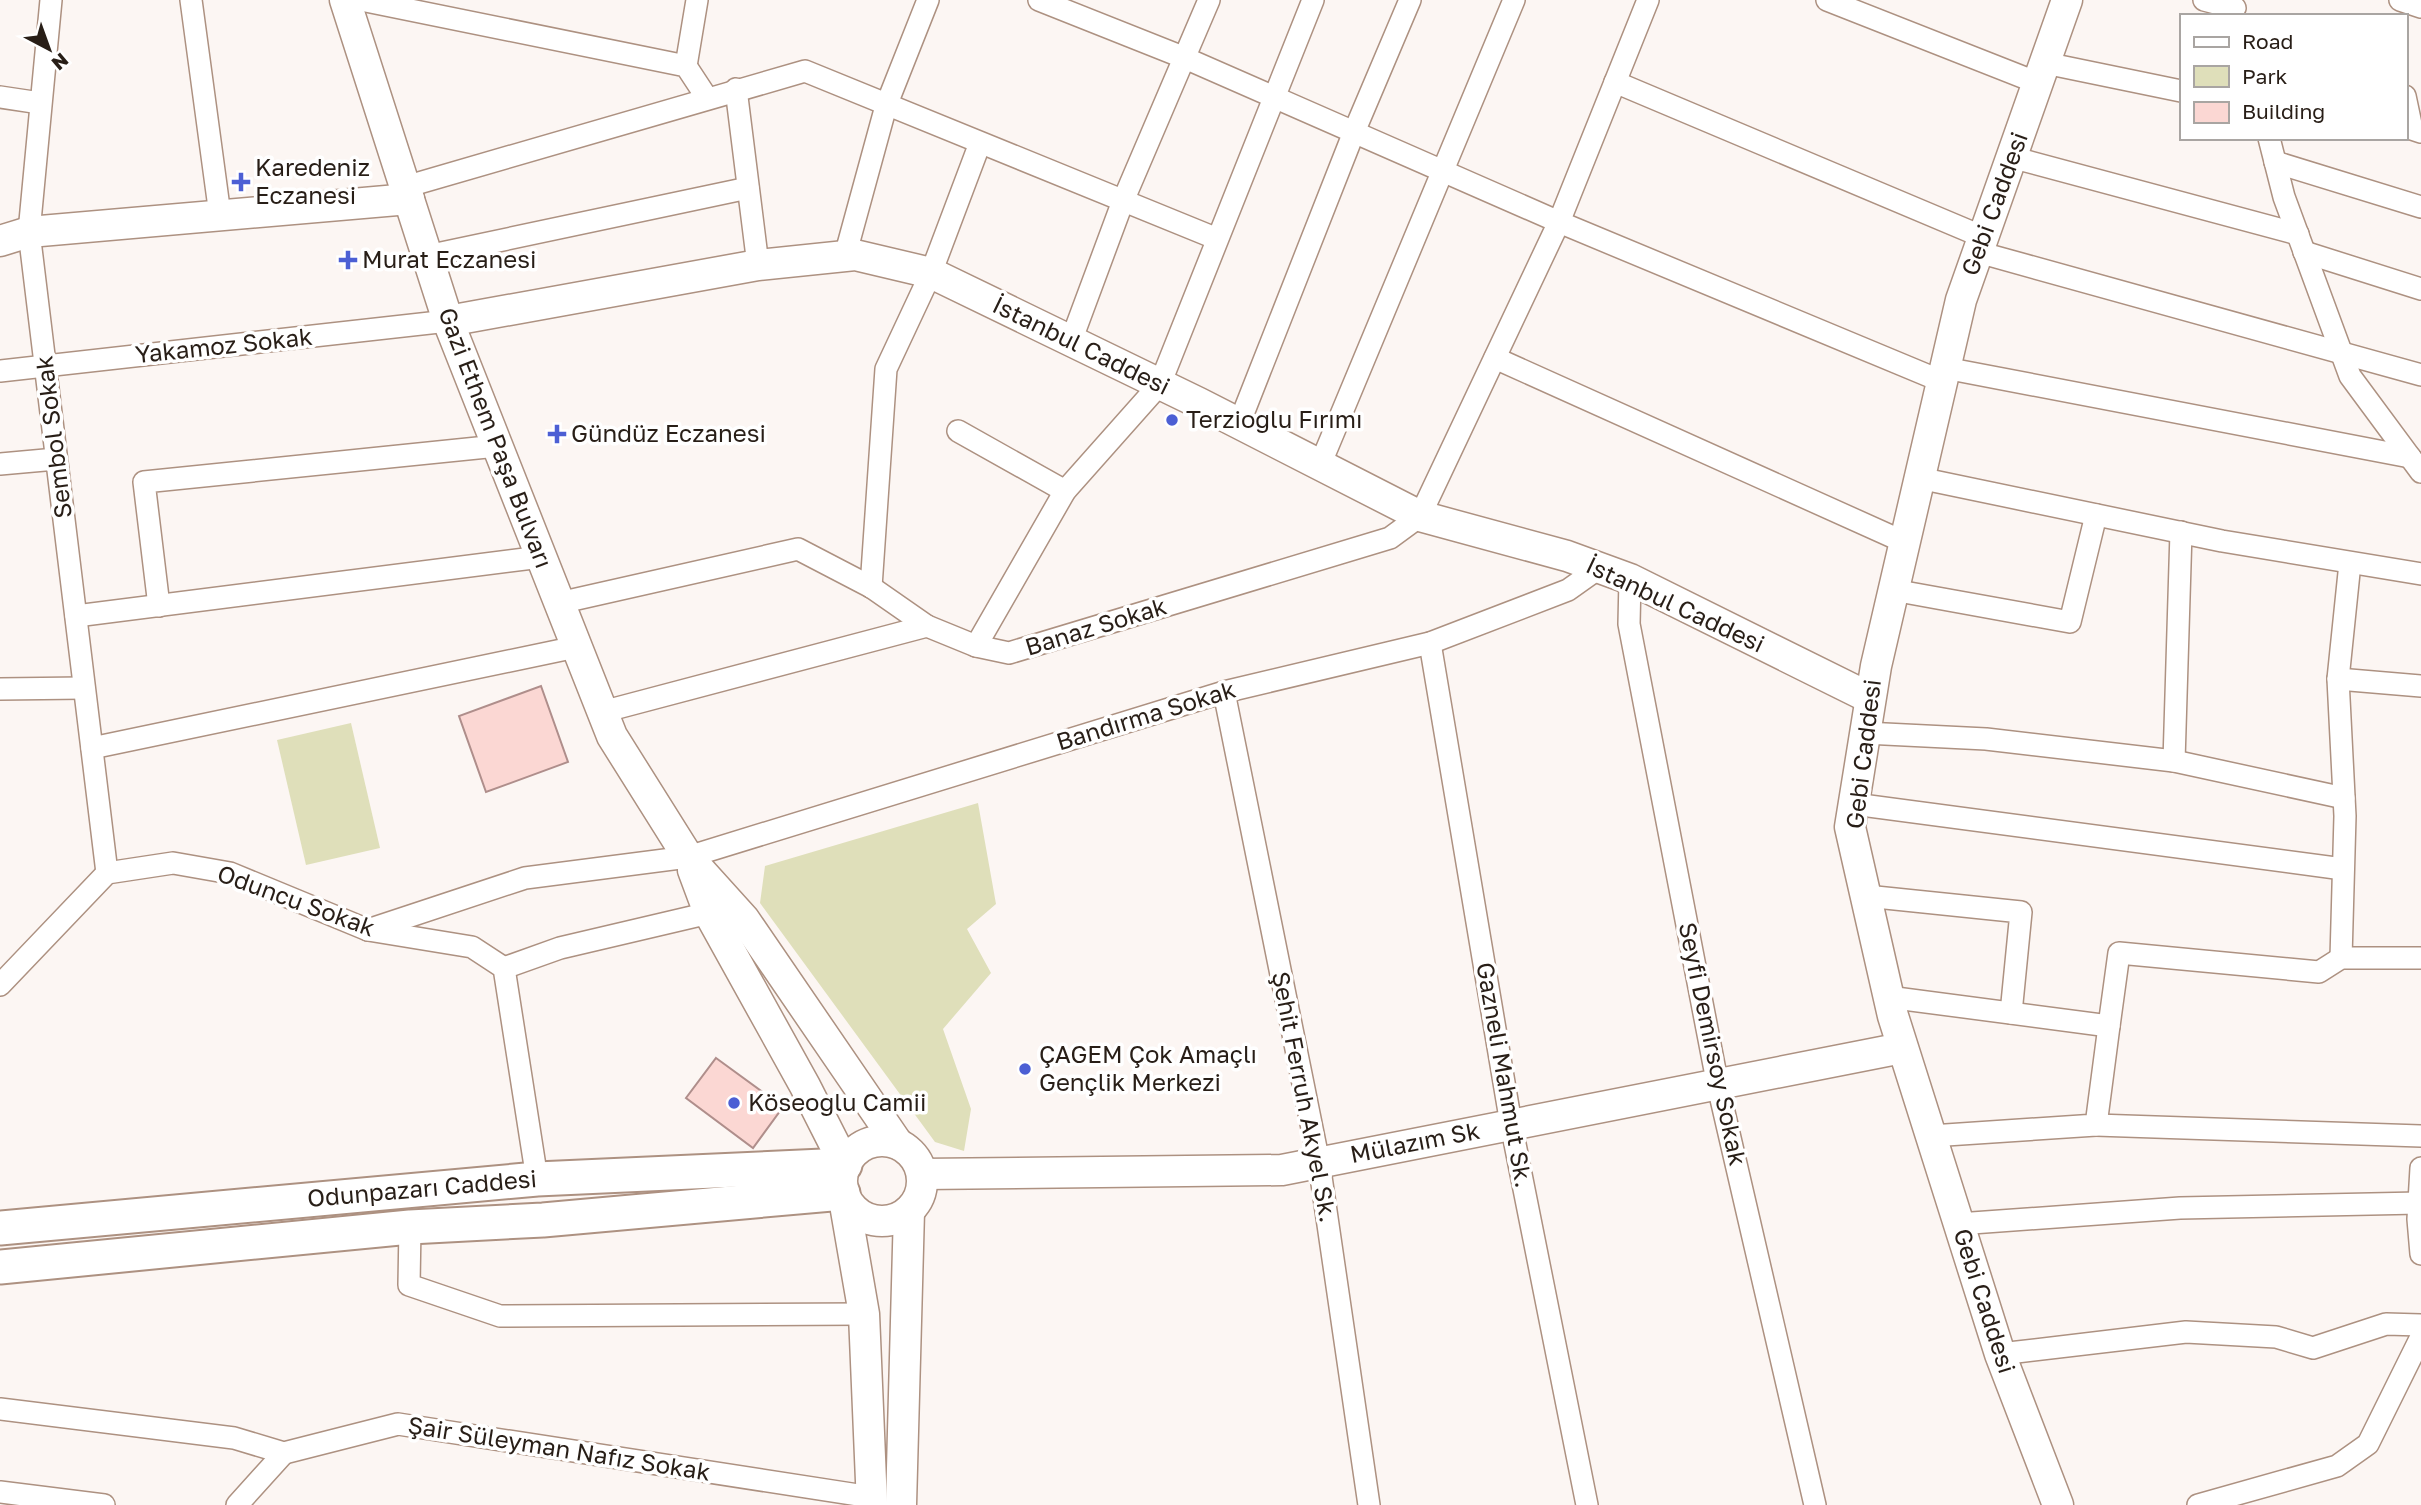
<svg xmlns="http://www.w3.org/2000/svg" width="2421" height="1505" viewBox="0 0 2421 1505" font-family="'Golos Text',sans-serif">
  <rect width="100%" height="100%" fill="#fcf6f3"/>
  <!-- green -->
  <g fill="#dfdfba">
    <path d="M 351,723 L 380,848 L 306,865 L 277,740 Z"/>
    <path d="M 978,803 L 996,904 L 967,929 L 991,973 L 943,1029 L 971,1109 L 964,1151 L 935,1142 L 760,903 L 765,866 Z"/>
  </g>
  <!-- building -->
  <g fill="#fbd7d3" stroke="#af8e8b" stroke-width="2">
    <path d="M 541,686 L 568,762 L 486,792 L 459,716 Z"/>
    <path d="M 716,1058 L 783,1107 L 753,1148 L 686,1098 Z"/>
  </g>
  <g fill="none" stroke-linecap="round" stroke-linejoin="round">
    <defs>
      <g id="street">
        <path d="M 51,0 L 29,232 L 107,873"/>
        <path d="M 191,0 L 220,215"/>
        <path d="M 361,0 L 686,66 L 707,98"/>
        <path d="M 1039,0 L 1185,58 L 1559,222 L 1941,381"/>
        <path d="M 1827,0 L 2038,83"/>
        <path d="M 2204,0 L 2235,8"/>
        <path d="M 2400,0 L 2421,7"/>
        <path d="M 2045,63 L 2181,91"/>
        <path d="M 686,66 L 697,0"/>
        <path d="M 1615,82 L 1983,237"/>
        <path d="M 736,89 L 758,265"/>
        <path d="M 2405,96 L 2412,129 L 2421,132"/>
        <path d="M 0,97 L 40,103"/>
        <path d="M 2269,138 L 2284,197 L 2350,376 L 2421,472"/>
        <path d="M 2011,157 L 2298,234"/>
        <path d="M 2275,162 L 2421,207"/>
        <path d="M 405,187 L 805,71 L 1215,238"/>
        <path d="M 1978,252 L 2421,375"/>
        <path d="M 2304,252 L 2421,289"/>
        <path d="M 427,256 L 748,188"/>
        <path d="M 845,256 L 886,106 L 928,0"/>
        <path d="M 1071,341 L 1123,201 L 1209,0"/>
        <path d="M 1495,358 L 1904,542"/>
        <path d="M 1945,368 L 2410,457"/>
        <path d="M 0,371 L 448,321"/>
        <path d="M 1239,424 L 1354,132 L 1410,0"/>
        <path d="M 958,431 L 1065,491"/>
        <path d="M 0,464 L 56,459"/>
        <path d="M 1320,465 L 1514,0"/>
        <path d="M 1919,478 L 2222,541 L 2421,574"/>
        <path d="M 1630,579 L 1629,624 L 1718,1086 L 1815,1505"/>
        <path d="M 871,587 L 886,369 L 931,273 L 980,143"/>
        <path d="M 1893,590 L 2070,622 L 2096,515"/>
        <path d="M 559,603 L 798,549 L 871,587 L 927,626"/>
        <path d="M 159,606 L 144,482 L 497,446"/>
        <path d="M 76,616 L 541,557"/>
        <path d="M 1430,643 L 1511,1124 L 1587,1505"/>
        <path d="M 976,646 L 1065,491 L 1160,384 L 1313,0"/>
        <path d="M 2338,679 L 2421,686"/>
        <path d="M 0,689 L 84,688"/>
        <path d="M 1224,692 L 1319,1163 L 1369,1505"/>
        <path d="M 602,712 L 927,626 L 976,646 L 1009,653 L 1390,538 L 1420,516 L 1559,222 L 1648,0"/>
        <path d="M 1865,733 L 1986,739 L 2174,761 L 2344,798"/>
        <path d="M 92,748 L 576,647"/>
        <path d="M 2174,761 L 2181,532"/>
        <path d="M 1854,804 L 2343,869"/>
        <path d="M 1866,896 L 2021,912 L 2011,1013"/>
        <path d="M 368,930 L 525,878 L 688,857 L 1224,692 L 1430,643 L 1568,590 L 1599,568"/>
        <path d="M 2341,958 L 2345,816 L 2338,679 L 2350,563"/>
        <path d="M 504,968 L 560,948 L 709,913"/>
        <path d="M 0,985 L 107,873 L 173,863 L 230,873 L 368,930 L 472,947 L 504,968 L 537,1179"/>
        <path d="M 1888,997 L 2109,1026 L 2119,953 L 2319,972 L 2341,958 L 2421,958"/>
        <path d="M 2096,1125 L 2421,1136"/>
        <path d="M 1931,1136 L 2096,1125 L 2109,1026"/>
        <path d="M 2421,1168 L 2418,1219 L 2421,1254"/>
        <path d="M 1958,1224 L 2180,1208 L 2419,1203"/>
        <path d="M 410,1227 L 409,1285 L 500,1316 L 864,1314"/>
        <path d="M 2000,1354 L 2186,1332 L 2276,1337 L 2313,1348 L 2386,1324 L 2421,1325"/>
        <path d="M 0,1409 L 234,1438 L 284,1453 L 398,1424 L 871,1497"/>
        <path d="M 0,1492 L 104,1505"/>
        <path d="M 237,1505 L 284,1453"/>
        <path d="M 2198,1505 L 2337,1466 L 2368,1444 L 2421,1337"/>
      </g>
      <g id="secondary">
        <path d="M 345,0 L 448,321 L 612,736 L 688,857 L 744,919 L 898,1144"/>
        <path d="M 0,241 L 29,232 L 409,199"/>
        <path d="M 448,321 L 758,265 L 855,255 L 931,273 L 1199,403 L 1420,516 L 1567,556 L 1630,579 L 1870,698"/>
        <path d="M 693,870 L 709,913 L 805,1086 L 845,1165"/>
        <circle cx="882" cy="1181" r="40"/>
        <path d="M 922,1174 L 1282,1170 L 1902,1048"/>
        <path d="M 843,1193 L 864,1314 L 872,1505"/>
        <path d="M 901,1505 L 909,1211"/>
        <path d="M 2058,1505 L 2000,1354 L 1893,1016 L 1850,827 L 1876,666 L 1961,300 L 2067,0"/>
      </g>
      <g id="primary">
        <path d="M 0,1228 L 537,1179 L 845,1165"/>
        <path d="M 0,1267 L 410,1227 L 543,1220 L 843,1193"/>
      </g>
    </defs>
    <!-- street casing -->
    <use href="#street" stroke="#ad9181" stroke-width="24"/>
    <!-- secondary casing -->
    <use href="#secondary" stroke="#ad9181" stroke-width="33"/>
    <!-- primary casing -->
    <use href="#primary" stroke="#ad9181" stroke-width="37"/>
    <!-- street -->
    <use href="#street" stroke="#fff" stroke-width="21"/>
    <!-- secondary -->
    <use href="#secondary" stroke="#fff" stroke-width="30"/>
    <!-- primary -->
    <use href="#primary" stroke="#fff" stroke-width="33"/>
  </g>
  <!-- markers -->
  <g fill="#4c5fd4" stroke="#fff" stroke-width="2.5">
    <path d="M237.5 171.5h7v7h7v7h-7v7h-7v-7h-7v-7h7z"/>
    <path d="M344.5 249.5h7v7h7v7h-7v7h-7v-7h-7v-7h7z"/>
    <circle cx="1172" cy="420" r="7"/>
    <path d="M553.5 423.5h7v7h7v7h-7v7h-7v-7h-7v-7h7z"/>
    <circle cx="1025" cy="1069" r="7"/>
    <circle cx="734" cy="1103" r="7"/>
  </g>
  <g text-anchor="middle" stroke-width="7" stroke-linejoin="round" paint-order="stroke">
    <!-- poi labels -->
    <g font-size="24" fill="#281e17" stroke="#fff" text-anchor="start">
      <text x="255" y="176">Karedeniz<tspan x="255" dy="28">Eczanesi</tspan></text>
      <text x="362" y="268">Murat Eczanesi</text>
      <text x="1186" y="428">Terzioğlu Fırımı</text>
      <text x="571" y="442">Gündüz Eczanesi</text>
      <text x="1039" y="1063">ÇAGEM Çok Amaçlı<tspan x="1039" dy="28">Gençlik Merkezi</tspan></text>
      <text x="748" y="1111">Köseoğlu Camii</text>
    </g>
    <!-- street labels -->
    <g font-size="24" fill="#281e17" stroke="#fff">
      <text transform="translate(1995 204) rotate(-70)" y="8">Gebi Caddesi</text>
      <text transform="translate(224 346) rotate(-6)" y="8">Yakamoz Sokak</text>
      <text transform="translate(1081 346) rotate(26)" y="8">İstanbul Caddesi</text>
      <text transform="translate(54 437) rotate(-97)" y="8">Sembol Sokak</text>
      <text transform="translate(495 438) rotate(69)" y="8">Gazi Ethem Paşa Bulvarı</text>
      <text transform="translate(1675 605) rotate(25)" y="8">İstanbul Caddesi</text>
      <text transform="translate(1096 627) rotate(-17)" y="8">Banaz Sokak</text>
      <text transform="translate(1146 716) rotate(-17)" y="8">Bandırma Sokak</text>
      <text transform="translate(1864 754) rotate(-83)" y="8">Gebi Caddesi</text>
      <text transform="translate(296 901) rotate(20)" y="8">Oduncu Sokak</text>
      <text transform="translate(1712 1044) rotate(78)" y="8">Seyfi Demirsoy Sokak</text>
      <text transform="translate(1504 1075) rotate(80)" y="8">Gazneli Mahmut Sk.</text>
      <text transform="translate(1304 1097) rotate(79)" y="8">Şehit Ferruh Akyel Sk.</text>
      <text transform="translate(1415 1143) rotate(-11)" y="8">Mülazım Sk</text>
      <text transform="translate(422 1189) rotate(-5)" y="8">Odunpazarı Caddesi</text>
      <text transform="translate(1984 1301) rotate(72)" y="8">Gebi Caddesi</text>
      <text transform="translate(559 1449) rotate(9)" y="8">Şair Süleyman Nafız Sokak</text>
    </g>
  </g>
  <!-- legend -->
  <rect x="2180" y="14" width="228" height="126" fill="#ffffff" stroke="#a9a5a2" stroke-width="2"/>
  <rect x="2194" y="37" width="35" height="10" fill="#ffffff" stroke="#a9a5a2" stroke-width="2"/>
  <text x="2242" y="49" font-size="21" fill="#281e17">Road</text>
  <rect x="2194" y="66" width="35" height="21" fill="#dfdfba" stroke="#a9a5a2" stroke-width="2"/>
  <text x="2242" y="84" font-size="21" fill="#281e17">Park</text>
  <rect x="2194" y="102" width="35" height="21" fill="#fbd7d3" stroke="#a9a5a2" stroke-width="2"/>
  <text x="2242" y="119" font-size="21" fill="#281e17">Building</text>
  <!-- north arrow -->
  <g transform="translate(49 49) rotate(139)" stroke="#ffffff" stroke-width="5" paint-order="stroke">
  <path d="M0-5L12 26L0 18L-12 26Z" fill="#281e17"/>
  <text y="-10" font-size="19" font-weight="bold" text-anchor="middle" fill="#281e17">N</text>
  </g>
</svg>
